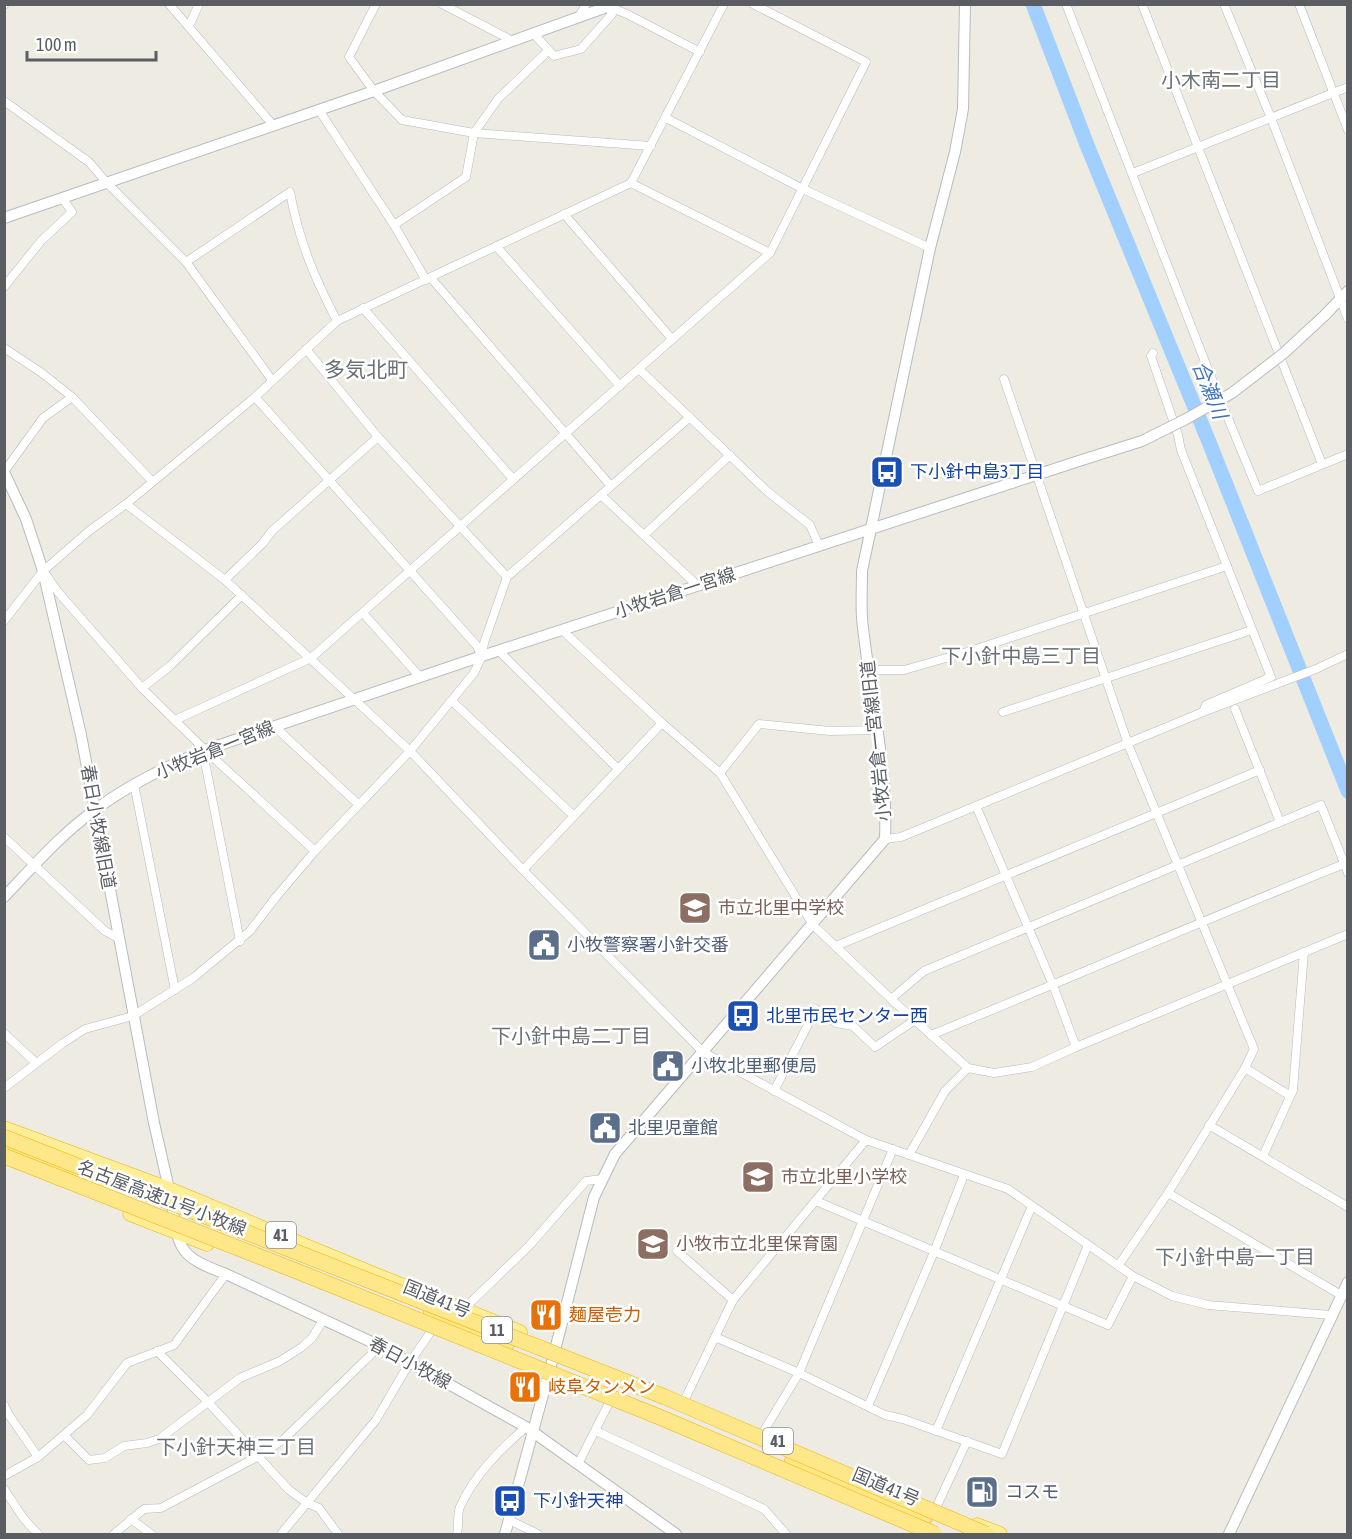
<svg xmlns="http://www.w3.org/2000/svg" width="1352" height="1539" viewBox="0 0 1352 1539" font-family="'Asap Condensed','Noto Sans JP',sans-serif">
  <rect width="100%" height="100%" fill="#eeece2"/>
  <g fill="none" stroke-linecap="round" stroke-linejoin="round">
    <!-- stream -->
    <path stroke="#a1d0ff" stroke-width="2" d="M 1303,4 L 1316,38"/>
    <!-- river -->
    <path stroke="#a1d0ff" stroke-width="15" d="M 1033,4 L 1087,145 L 1209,442 L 1348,791"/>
    <defs>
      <g id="minor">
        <path d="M 169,4 L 273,125"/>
        <path d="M 376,4 L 349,57 L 374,91 L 402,120 L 474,133 L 651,146"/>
        <path d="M 442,4 L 511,40"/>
        <path d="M 1066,4 L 1207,367 L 1258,491 L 1348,454"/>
        <path d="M 1142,4 L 1322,464"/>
        <path d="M 1224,4 L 1271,118 L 1348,319"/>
        <path d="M 1299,4 L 1348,130"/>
        <path d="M 4,5 L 5,4"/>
        <path d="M 609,7 L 627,14 L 700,52"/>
        <path d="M 579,17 L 586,4"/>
        <path d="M 189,26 L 199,4"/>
        <path d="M 533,33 L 554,56 L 581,49 L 612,14 L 609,7"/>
        <path d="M 4,101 L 89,162 L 107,183 L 186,262 L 272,380"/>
        <path d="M 319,110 L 394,225 L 426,280"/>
        <path d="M 666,118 L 803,189 L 930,248"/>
        <path d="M 1133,173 L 1348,87"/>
        <path d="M 631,183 L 770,253"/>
        <path d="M 564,214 L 672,339"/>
        <path d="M 394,225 L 466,177 L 474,133 L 498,99 L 548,51"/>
        <path d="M 496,246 L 620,386"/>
        <path d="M 186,262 L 290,192 C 299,241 314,277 337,321"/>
        <path d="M 431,278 L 611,486"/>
        <path d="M 4,287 L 41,241 L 72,212 L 63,199"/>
        <path d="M 363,308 L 513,479"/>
        <path d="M 4,348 L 42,373 L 72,397 L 152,481"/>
        <path d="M 306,349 L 378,437 L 507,577"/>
        <path d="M 1153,353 L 1151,356 L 1178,435 L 1181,450 L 1271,677 L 1206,705 L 1203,712"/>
        <path d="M 639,369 L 768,492 L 810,525 L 819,546"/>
        <path d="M 1004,379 L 1128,744 L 1254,1049 L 1245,1068 L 1168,1193 L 1118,1266"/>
        <path d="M 255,397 L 477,646 L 481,655"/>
        <path d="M 4,472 L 43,418 L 72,397"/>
        <path d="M 601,495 L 698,586"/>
        <path d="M 126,504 L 225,580 L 410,751 L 523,870 L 703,1052 L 866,1140 L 1008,1189 L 1133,1276 L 1172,1296 L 1208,1305 L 1331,1315"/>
        <path d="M 644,535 L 730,455"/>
        <path d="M 47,576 L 58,592 L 142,688 L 205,750 L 315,851"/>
        <path d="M 225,580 L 263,543 L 272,531 L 378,437"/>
        <path d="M 363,613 L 420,677"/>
        <path d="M 4,621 L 43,571 L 89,531 L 126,504 L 201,442 L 255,397 L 337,321 L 631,183 L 724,4"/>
        <path d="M 563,631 L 662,723 L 720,773 L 813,925 L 891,999 L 968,1068 L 994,1073 L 1032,1067 L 1076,1047 L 1348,934"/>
        <path d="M 499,651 L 618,769"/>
        <path d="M 869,670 L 904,670 L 967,652 L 1227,566"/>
        <path d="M 142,688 L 170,666 L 242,595"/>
        <path d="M 452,701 L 574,816"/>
        <path d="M 1235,709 L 1280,822"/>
        <path d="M 1003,712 L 1252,630"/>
        <path d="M 175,720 L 311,658 L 770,253 L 866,62 L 753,4"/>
        <path d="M 274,726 L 359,805"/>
        <path d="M 205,750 L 205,762 L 240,941"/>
        <path d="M 720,773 L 759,724 L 830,731 L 878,730"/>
        <path d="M 134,784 L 175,990"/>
        <path d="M 976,806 L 1053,985 L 1076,1047"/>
        <path d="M 4,837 L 105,931 L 118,938"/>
        <path d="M 885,839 L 901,837 L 1203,712 L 1316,669 L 1348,654"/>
        <path d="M 523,870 L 662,723"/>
        <path d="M 836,946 L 1260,770"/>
        <path d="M 891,999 L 924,971 L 1321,805 L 1348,873"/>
        <path d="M 4,1033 L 36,1063"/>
        <path d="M 931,1035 C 1069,979 1206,919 1344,864"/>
        <path d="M 1245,1068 L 1289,1095"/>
        <path d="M 4,1088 L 63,1043 L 85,1029 L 133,1016 L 193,978 L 250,931 L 276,897 L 315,851 L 410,751 L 474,673 L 482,656 L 484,643 L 507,577 L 690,417"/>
        <path d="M 774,1091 L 816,1009 L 836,1023 L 853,1026 L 875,1047 L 915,1020"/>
        <path d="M 1209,1125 L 1348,1207"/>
        <path d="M 909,1155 L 945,1091 L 968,1068"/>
        <path d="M 1263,1156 L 1293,1090 L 1304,952"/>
        <path d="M 1168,1193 L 1341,1295"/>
        <path d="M 816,1201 L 1108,1325 L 1133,1276"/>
        <path d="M 677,1251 L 733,1300"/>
        <path d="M 467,1311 L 471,1302 L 529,1246 L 586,1181 L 602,1179"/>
        <path d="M 715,1337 L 799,1373 L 885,1415 L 903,1419 L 1002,1454 L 1088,1245"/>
        <path d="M 157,1351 L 207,1401 L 289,1490 L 307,1503 L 319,1508 L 338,1534"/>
        <path d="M 684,1401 L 733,1300 L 866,1140"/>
        <path d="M 4,1405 L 9,1415 L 38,1457"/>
        <path d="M 868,1406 L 934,1252 L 964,1175"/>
        <path d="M 596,1431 L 764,1509 L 786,1534"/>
        <path d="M 936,1431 L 1032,1206"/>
        <path d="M 762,1434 L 799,1373 L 893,1149"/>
        <path d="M 64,1435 L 89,1460 L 105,1458 L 124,1446 L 147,1443 L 159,1439 L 240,1378 L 280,1361 L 302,1347 L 312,1338 L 324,1319"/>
        <path d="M 578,1464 L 609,1403"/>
        <path d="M 4,1476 L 38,1457 L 87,1415 L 127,1363 L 174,1345 L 226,1274"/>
        <path d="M 4,1489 L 24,1519 L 38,1534"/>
        <path d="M 936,1508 L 967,1441"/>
        <path d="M 131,1519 L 151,1534"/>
        <path d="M 509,1520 L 538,1534"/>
        <path d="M 114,1534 L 144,1509 L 161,1508 L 257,1457 L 284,1439 L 380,1346"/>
        <path d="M 281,1534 L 376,1420 L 410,1362 L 432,1330"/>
        <path d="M 457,1534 C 459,1526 457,1514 460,1507 C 474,1475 501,1449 526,1427"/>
      </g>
      <g id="tertiary">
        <path d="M 4,218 L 374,91 L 615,4"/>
        <path d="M 4,472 L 26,519 L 43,571 L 81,735 L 154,1123 L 169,1189"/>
        <path d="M 556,1346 L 594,1197 L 615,1154 L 885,839 C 888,764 869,691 862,618 C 861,602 862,587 862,571 L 930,248 L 955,152 L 963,109 L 965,4"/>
        <path d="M 1229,1534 L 1348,1282"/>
      </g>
      <g id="secondary">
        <path d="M 1325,315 L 1348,291"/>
        <path d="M 4,897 C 33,867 61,834 95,810 C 128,785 166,767 205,750 L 482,656 L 1082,460"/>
        <path d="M 171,1200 C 179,1249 177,1256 226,1274 L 380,1346 L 526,1427 L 676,1534"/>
        <path d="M 505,1534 L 556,1347"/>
      </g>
      <g id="trunk">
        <path d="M 4,1128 L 169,1189 L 371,1273 L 520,1332"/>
        <path d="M 130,1214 L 207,1244"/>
        <path d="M 977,1525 L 1000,1534"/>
      </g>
      <g id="motorway">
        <path d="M 4,1147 L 98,1185"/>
        <path d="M 431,1313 L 507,1344"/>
        <path d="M 792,1462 L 926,1516"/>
      </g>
    </defs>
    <!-- minor casing -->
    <use href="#minor" stroke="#b7babf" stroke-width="9"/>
    <!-- tertiary casing -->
    <use href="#tertiary" stroke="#b7babf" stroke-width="12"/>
    <!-- secondary casing -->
    <use href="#secondary" stroke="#b8bbc1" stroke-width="12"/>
    <!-- trunk casing -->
    <use href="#trunk" stroke="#f0b300" stroke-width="15"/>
    <!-- motorway casing -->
    <use href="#motorway" stroke="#f0b300" stroke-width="16"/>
    <!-- minor -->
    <use href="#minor" stroke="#fff" stroke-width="8"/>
    <!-- tertiary -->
    <use href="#tertiary" stroke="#fff" stroke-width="10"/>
    <!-- secondary -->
    <use href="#secondary" stroke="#fff" stroke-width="10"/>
    <!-- trunk -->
    <use href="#trunk" stroke="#feee98" stroke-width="14"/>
    <!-- motorway -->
    <use href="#motorway" stroke="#fee789" stroke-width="15"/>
    <defs>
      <path id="secondary-bridge" d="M 1082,460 L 1142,441 L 1186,419 L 1232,393 L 1284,353 L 1325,315"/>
      <g id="motorway-bridge">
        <path d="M 4,1137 L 665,1397 L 986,1534"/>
        <path d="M 4,1156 L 304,1274 L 657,1416 L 935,1534"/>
      </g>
    </defs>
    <!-- secondary-bridge casing -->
    <use href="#secondary-bridge" stroke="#b8bbc1" stroke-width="12" stroke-linecap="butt"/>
    <!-- motorway-bridge casing -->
    <use href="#motorway-bridge" stroke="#f0b300" stroke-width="16" stroke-linecap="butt"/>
    <!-- secondary-bridge -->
    <use href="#secondary-bridge" stroke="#fff" stroke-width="10"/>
    <!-- motorway-bridge -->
    <use href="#motorway-bridge" stroke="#fee789" stroke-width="15"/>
  </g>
  <!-- icons -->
  <defs>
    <symbol id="bus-square" viewBox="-11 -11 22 22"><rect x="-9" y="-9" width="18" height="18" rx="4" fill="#1a4fb4" stroke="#fff"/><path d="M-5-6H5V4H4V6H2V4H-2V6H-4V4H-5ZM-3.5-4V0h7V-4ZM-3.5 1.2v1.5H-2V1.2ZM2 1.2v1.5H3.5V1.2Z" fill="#fff"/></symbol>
    <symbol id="school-square" viewBox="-11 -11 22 22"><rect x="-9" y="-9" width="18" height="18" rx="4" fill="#8d6e63" stroke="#fff"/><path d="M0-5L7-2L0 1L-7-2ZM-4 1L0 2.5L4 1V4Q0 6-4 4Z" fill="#fff"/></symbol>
    <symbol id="civic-square" viewBox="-11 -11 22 22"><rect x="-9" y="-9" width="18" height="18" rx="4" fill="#5c6f8a" stroke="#fff"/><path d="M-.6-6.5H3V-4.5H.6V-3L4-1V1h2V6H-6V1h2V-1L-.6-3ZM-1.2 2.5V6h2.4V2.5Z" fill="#fff"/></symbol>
    <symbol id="restaurant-square" viewBox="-11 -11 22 22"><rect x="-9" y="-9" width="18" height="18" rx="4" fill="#e8710a" stroke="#fff"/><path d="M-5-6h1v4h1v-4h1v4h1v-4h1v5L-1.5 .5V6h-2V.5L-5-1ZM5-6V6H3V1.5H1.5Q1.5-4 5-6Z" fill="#fff"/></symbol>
    <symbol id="fuel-square" viewBox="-11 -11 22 22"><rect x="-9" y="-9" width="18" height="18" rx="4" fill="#5c6f8a" stroke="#fff"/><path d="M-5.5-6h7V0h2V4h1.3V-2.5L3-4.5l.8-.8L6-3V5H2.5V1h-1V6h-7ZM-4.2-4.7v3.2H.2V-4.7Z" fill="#fff"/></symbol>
  </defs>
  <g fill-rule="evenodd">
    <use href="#bus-square" x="868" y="453" width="38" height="38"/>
    <use href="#school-square" x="676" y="889" width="38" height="38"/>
    <use href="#civic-square" x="525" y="926" width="38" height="38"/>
    <use href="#bus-square" x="724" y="997" width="38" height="38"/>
    <use href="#civic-square" x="649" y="1047" width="38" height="38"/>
    <use href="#civic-square" x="586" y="1109" width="38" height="38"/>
    <use href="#school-square" x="739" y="1158" width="38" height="38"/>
    <use href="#school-square" x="634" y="1225" width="38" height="38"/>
    <use href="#restaurant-square" x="527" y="1296" width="38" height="38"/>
    <use href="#restaurant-square" x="506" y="1368" width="38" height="38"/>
    <use href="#fuel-square" x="963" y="1473" width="38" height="38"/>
    <use href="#bus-square" x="491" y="1482" width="38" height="38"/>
  </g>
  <g text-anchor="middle" stroke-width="5" stroke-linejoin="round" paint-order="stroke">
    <!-- shield labels -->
    <g fill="#fff" stroke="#8c8e92" stroke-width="1.5">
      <rect x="266" y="1222" width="30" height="26" rx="4.5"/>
      <rect x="482" y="1317" width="30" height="26" rx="4.5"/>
      <rect x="763" y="1428" width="30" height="26" rx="4.5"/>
    </g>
    <g font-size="16" font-weight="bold" fill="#5a5e63">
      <text x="281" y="1241">41</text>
      <text x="497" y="1336">11</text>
      <text x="778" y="1447">41</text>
    </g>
    <!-- transit labels -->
    <g font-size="18" fill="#164399" stroke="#fff" text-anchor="start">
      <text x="910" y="478">下小針中島3丁目</text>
      <text x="766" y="1022">北里市民センター西</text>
      <text x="533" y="1507">下小針天神</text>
    </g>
    <!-- street labels -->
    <g font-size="18" fill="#5a5e63" stroke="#fff">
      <text transform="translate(675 593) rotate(-18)" y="6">小牧岩倉一宮線</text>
      <text transform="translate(876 741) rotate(-96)" y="6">小牧岩倉一宮線旧道</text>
      <text transform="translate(215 750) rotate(-22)" y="6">小牧岩倉一宮線</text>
      <text transform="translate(98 827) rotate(80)" y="6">春日小牧線旧道</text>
      <text transform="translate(162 1198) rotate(21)" y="6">名古屋高速11号小牧線</text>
      <text transform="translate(437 1299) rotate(22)" y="6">国道41号</text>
      <text transform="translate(410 1363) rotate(28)" y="6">春日小牧線</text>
      <text transform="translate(886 1487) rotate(23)" y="6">国道41号</text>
    </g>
    <!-- education labels -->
    <g font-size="18" fill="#785e54" stroke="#fff" text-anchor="start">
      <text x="718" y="914">市立北里中学校</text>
      <text x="781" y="1183">市立北里小学校</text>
      <text x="676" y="1250">小牧市立北里保育園</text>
    </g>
    <!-- service labels -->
    <g font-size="18" fill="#4e5e75" stroke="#fff" text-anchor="start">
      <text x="567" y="951">小牧警察署小針交番</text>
      <text x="691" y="1072">小牧北里郵便局</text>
      <text x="628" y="1134">北里児童館</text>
      <text x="1005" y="1498">コスモ</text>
    </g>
    <!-- food labels -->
    <g font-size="18" fill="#c56008" stroke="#fff" text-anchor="start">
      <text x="569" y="1321">麺屋壱力</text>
      <text x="548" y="1393">岐阜タンメン</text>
    </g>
    <!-- neighbourhood labels -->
    <g font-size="20" fill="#6b7075" stroke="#fff">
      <text x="1221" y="87">小木南二丁目</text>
      <text x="1021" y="663">下小針中島三丁目</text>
      <text x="571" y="1043">下小針中島二丁目</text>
      <text x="1235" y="1264">下小針中島一丁目</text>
      <text x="236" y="1454">下小針天神三丁目</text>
    </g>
    <!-- water labels -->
    <g font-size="20" font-style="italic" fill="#4074bb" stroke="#fff">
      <text transform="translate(1210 390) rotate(68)" y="7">合瀬川</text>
    </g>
    <!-- quarter labels -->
    <g font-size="21" fill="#6b7075" stroke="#fff">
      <text x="366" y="377">多気北町</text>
    </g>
  </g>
  <!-- border -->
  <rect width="1352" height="1539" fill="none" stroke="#5a5e63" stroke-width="12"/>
  <!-- scale -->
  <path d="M27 51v9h129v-9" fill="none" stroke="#5a5e63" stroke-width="3"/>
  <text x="36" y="51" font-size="18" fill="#5a5e63" stroke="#ffffff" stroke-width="4.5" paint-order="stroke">100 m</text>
</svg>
